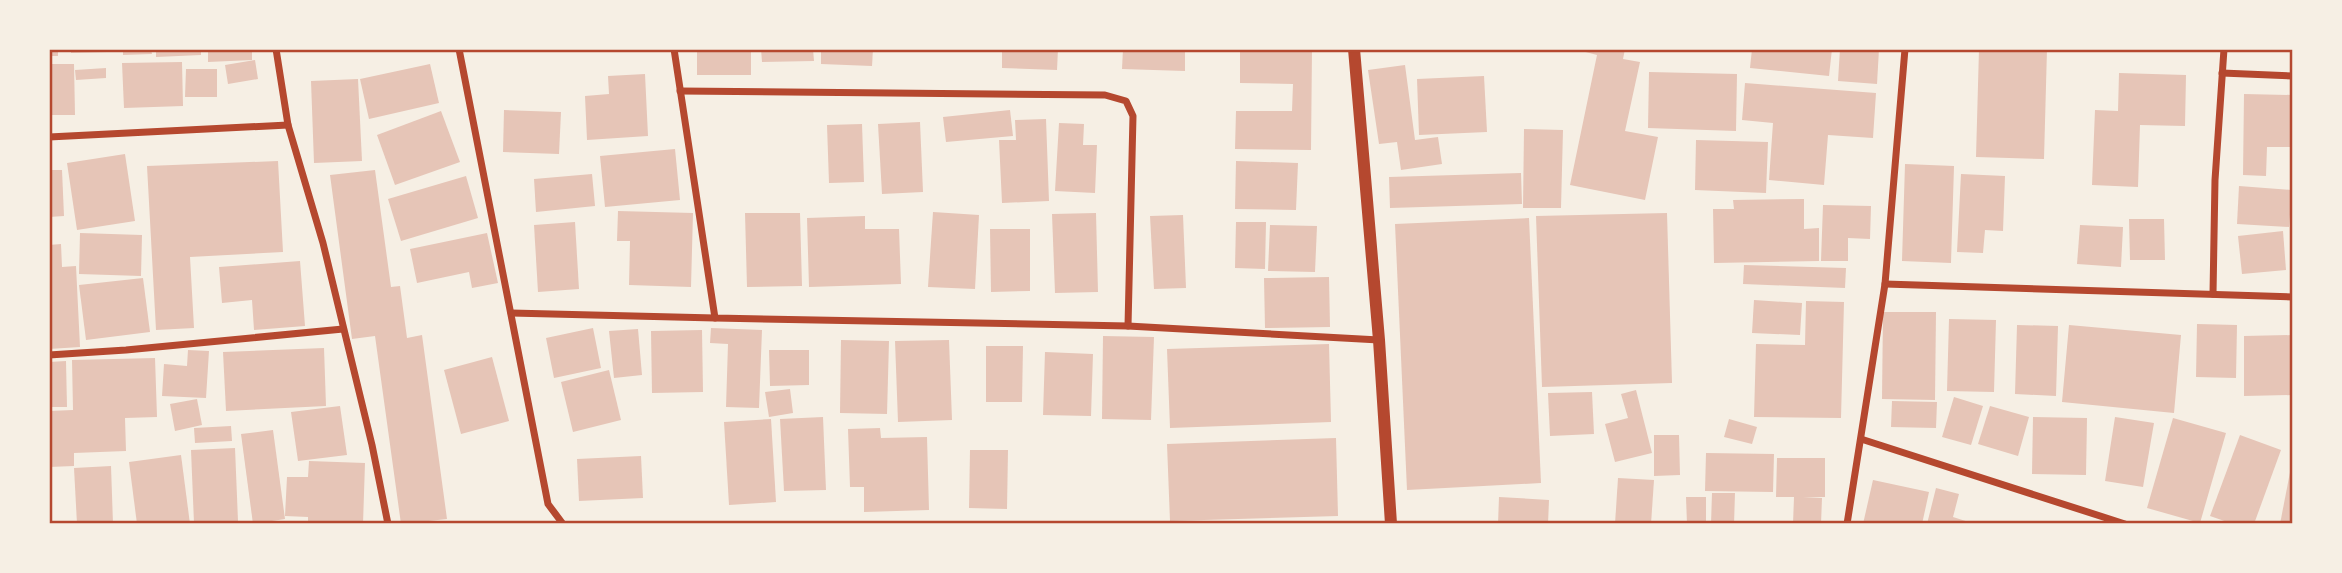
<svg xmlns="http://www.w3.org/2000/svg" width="2342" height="573" viewBox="0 0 2342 573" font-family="Raleway,sans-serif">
  <rect width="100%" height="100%" fill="#f6efe4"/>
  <!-- building -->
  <g fill="#e6c5b7">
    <rect x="49" y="49" width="9" height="7"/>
    <path d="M 71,49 L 107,49 L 107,52 L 71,53 Z"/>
    <path d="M 123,49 L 151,49 L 152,54 L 123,55 Z"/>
    <path d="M 156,49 L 201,49 L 201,55 L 156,57 Z"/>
    <path d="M 208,49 L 252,49 L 252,60 L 208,62 Z"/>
    <rect x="697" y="49" width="54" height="26"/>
    <path d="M 761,49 L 813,49 L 814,61 L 762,62 Z"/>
    <path d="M 821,49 L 873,49 L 872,66 L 821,64 Z"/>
    <path d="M 1002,49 L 1058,49 L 1057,70 L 1002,68 Z"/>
    <path d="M 1123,49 L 1185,49 L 1185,71 L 1122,69 Z"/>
    <path d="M 1240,49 L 1312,49 L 1311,150 L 1235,149 L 1236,111 L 1292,111 L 1293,84 L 1240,83 Z"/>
    <path d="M 1574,49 L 1625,49 L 1623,59 L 1640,62 L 1625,131 L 1658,137 L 1645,200 L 1570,185 L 1597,55 Z"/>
    <path d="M 1752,49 L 1832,49 L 1829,76 L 1750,68 Z"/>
    <path d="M 1840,49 L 1879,49 L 1877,84 L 1838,81 Z"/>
    <path d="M 1979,49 L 2047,49 L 2044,159 L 1976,157 Z"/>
    <path d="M 255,60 L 258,79 L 228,84 L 225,65 Z"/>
    <path d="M 182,62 L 183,106 L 124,108 L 122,63 Z"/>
    <path d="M 49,64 L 74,64 L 75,115 L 49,115 Z"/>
    <path d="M 430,64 L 439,103 L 369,119 L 360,79 Z"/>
    <path d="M 1405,65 L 1415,140 L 1438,137 L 1442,164 L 1401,170 L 1397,142 L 1379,144 L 1368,70 Z"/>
    <path d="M 106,68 L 106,78 L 76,80 L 75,70 Z"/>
    <path d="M 186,69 L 217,69 L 217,97 L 185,97 Z"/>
    <path d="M 1649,72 L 1737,74 L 1736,131 L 1648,128 Z"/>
    <path d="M 2119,73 L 2186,75 L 2185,126 L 2140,125 L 2138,187 L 2092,185 L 2095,110 L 2118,111 Z"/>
    <path d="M 645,74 L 648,136 L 587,140 L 585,96 L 609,94 L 608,76 Z"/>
    <path d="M 1484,76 L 1487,132 L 1419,135 L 1417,79 Z"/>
    <path d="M 358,79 L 362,161 L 314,163 L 311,81 Z"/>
    <path d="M 1745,83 L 1876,93 L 1873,138 L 1828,135 L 1824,185 L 1769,180 L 1773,123 L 1742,120 Z"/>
    <path d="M 2244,94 L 2293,95 L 2293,147 L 2267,147 L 2266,176 L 2243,175 Z"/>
    <path d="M 504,110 L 561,112 L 559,154 L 503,152 Z"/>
    <path d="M 1010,110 L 1013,136 L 946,142 L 943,117 Z"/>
    <path d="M 441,111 L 460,162 L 395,185 L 377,135 Z"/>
    <path d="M 1046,119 L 1049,201 L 1002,203 L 999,140 L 1016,140 L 1015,120 Z"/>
    <path d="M 920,122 L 923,192 L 882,194 L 878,124 Z"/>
    <path d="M 1059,123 L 1084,124 L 1083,145 L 1097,145 L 1095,193 L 1055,191 Z"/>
    <path d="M 862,124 L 864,182 L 829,183 L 827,125 Z"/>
    <path d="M 1524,129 L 1563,130 L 1561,208 L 1523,208 Z"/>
    <path d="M 1696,140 L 1768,142 L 1766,193 L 1695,190 Z"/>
    <path d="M 675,149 L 680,200 L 605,207 L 600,156 Z"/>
    <path d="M 125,154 L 135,221 L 77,230 L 67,163 Z"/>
    <path d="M 278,161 L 283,252 L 190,257 L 194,328 L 156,330 L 147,166 Z"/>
    <path d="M 1236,161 L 1298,163 L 1296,210 L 1235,209 Z"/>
    <path d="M 1905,164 L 1954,166 L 1951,263 L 1902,261 Z"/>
    <path d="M 49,170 L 62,170 L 64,216 L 49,217 Z"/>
    <path d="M 375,170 L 391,287 L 400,286 L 407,338 L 422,335 L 447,519 L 401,524 L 375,336 L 352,339 L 330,175 Z"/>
    <path d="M 1521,173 L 1522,204 L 1390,208 L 1389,177 Z"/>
    <path d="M 592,174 L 595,206 L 536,212 L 534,179 Z"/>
    <path d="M 1961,174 L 2005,176 L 2003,231 L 1985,230 L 1983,253 L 1957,252 Z"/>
    <path d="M 466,176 L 478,218 L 401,241 L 388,199 Z"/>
    <path d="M 2239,186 L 2292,190 L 2289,227 L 2237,224 Z"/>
    <path d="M 1804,199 L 1804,229 L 1819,228 L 1819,261 L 1714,263 L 1713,209 L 1734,209 L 1733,200 Z"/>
    <path d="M 1823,205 L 1871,206 L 1870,239 L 1848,238 L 1848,261 L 1821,261 Z"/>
    <path d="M 618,211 L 693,213 L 691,287 L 629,285 L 630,241 L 617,241 Z"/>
    <path d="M 933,212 L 979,215 L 975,289 L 928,287 Z"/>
    <path d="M 745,213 L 800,213 L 802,286 L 747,287 Z"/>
    <path d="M 1096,213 L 1098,292 L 1055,293 L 1052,214 Z"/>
    <path d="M 1667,213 L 1672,383 L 1542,387 L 1536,216 Z"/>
    <path d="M 1183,215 L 1186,288 L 1154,289 L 1150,216 Z"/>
    <path d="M 865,216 L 865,229 L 899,229 L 901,284 L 809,287 L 807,218 Z"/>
    <path d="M 1529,218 L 1541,483 L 1407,490 L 1395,224 Z"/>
    <path d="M 2129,219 L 2164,219 L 2165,260 L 2130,260 Z"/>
    <path d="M 575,222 L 579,289 L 538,292 L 534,225 Z"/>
    <path d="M 1236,222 L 1266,222 L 1265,269 L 1235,268 Z"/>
    <path d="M 1270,225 L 1317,226 L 1315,272 L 1268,271 Z"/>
    <path d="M 2080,225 L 2123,227 L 2121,267 L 2077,264 Z"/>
    <path d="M 990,229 L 1030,229 L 1030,291 L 991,292 Z"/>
    <path d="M 2283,231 L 2286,270 L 2242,274 L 2238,236 Z"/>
    <path d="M 80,233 L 142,235 L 141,276 L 79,274 Z"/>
    <path d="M 487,233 L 498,283 L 472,288 L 469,272 L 417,283 L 410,249 Z"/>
    <path d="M 61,244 L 62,267 L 76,266 L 80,347 L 49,349 L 49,245 Z"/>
    <path d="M 300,261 L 305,326 L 254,330 L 252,300 L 222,303 L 219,267 Z"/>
    <path d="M 1744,265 L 1846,268 L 1845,288 L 1743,284 Z"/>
    <path d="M 1329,277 L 1330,327 L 1265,328 L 1264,278 Z"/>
    <path d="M 143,278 L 150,332 L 86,340 L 79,285 Z"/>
    <path d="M 1754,300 L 1802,303 L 1800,335 L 1752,333 Z"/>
    <path d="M 1806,301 L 1844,302 L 1841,418 L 1754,417 L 1756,344 L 1805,345 Z"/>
    <path d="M 1883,312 L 1936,312 L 1935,400 L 1882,399 Z"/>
    <path d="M 1949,319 L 1996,320 L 1994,392 L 1947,391 Z"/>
    <path d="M 2197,324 L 2237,325 L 2236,378 L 2196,377 Z"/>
    <path d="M 2017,325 L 2058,326 L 2056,396 L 2015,394 Z"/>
    <path d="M 2069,325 L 2181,335 L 2174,413 L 2062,402 Z"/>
    <path d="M 593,328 L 601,368 L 554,378 L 546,338 Z"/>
    <path d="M 711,328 L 762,330 L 759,408 L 726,407 L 728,344 L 710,343 Z"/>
    <path d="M 638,329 L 642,375 L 614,378 L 609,331 Z"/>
    <path d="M 702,330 L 703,392 L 652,393 L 651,331 Z"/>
    <path d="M 2293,335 L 2293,395 L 2244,396 L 2244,336 Z"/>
    <path d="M 1103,336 L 1154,337 L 1151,420 L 1102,419 Z"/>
    <path d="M 841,340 L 889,341 L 887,414 L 840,413 Z"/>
    <path d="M 949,340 L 952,420 L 898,422 L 895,341 Z"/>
    <path d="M 1329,344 L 1331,422 L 1170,428 L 1167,349 Z"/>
    <path d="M 986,346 L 1023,346 L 1022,402 L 986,402 Z"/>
    <path d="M 324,348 L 326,406 L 226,411 L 223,352 Z"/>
    <path d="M 188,350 L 209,351 L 206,398 L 162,396 L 164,364 L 187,366 Z"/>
    <path d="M 769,350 L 809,350 L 809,385 L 770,386 Z"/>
    <path d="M 1045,352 L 1093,354 L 1091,416 L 1043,415 Z"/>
    <path d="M 492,357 L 509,421 L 461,434 L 444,370 Z"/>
    <path d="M 155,358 L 157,417 L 125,418 L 126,451 L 74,453 L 74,466 L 49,467 L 49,411 L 73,410 L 72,360 Z"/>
    <path d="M 66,361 L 67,407 L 49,407 L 49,362 Z"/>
    <path d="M 609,370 L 621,420 L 573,432 L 561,382 Z"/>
    <path d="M 790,389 L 793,413 L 769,417 L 765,392 Z"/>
    <path d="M 1636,390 L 1652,453 L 1615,462 L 1605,424 L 1628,418 L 1621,394 Z"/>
    <path d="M 1592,392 L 1594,434 L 1550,436 L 1548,393 Z"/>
    <path d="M 1954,397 L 1983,406 L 1971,445 L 1942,437 Z"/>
    <path d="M 197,399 L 202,425 L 175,431 L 170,404 Z"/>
    <path d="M 1892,401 L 1937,402 L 1936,428 L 1891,427 Z"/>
    <path d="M 340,406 L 347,455 L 298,461 L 291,412 Z"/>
    <path d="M 1990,406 L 2029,417 L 2018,456 L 1978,444 Z"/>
    <path d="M 823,417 L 826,490 L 784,491 L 780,419 Z"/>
    <path d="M 2033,417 L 2087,418 L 2086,475 L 2032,474 Z"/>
    <path d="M 2115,417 L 2154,423 L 2143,487 L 2105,481 Z"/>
    <path d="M 2173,418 L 2226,433 L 2200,523 L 2147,508 Z"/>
    <path d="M 771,419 L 776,502 L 729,505 L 724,422 Z"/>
    <path d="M 1729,419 L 1757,427 L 1752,444 L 1724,437 Z"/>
    <path d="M 231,426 L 232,441 L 195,443 L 194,428 Z"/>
    <path d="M 880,428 L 881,438 L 927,437 L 929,510 L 864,512 L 864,487 L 850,487 L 848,429 Z"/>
    <path d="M 273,430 L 285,519 L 253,524 L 241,434 Z"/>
    <path d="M 1654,435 L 1679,435 L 1680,475 L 1654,476 Z"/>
    <path d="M 2240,435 L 2281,450 L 2254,524 L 2233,524 L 2210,516 Z"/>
    <path d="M 1336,438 L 1338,516 L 1170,521 L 1167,444 Z"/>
    <path d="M 235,448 L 238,521 L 194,523 L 191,450 Z"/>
    <path d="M 970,450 L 1008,450 L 1007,509 L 969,508 Z"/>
    <path d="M 1706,453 L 1774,454 L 1773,492 L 1705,491 Z"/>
    <path d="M 181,455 L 190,524 L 137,524 L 129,462 Z"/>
    <path d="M 641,456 L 643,498 L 579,501 L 577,459 Z"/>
    <path d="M 1777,458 L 1825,458 L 1825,497 L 1803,497 L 1822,498 L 1821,524 L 1793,524 L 1794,497 L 1776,497 Z"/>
    <path d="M 309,461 L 365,463 L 363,524 L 308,524 L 308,517 L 285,516 L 287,477 L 308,477 Z"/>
    <path d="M 2292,462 L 2293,524 L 2280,524 Z"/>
    <path d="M 111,466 L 113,524 L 77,524 L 74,468 Z"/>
    <path d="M 1618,478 L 1654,480 L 1651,524 L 1615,524 Z"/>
    <path d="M 1873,480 L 1929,492 L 1922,524 L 1863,524 Z"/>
    <path d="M 1936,488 L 1959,494 L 1953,517 L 1975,524 L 1927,524 Z"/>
    <path d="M 1712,493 L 1735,493 L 1734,524 L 1711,524 Z"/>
    <path d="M 1499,497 L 1549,500 L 1548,524 L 1498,524 Z"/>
    <path d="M 1686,497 L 1706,497 L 1706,524 L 1687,524 Z"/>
    <path d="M 1787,521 L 1787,524 L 1761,524 L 1761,522 Z"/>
  </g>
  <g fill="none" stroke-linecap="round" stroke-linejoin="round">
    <!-- minor -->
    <g stroke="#b5482f" stroke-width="7">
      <path d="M 276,49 L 288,125 L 323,243 L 372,445 L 388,524"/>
      <path d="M 459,49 L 548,504 L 563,524"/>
      <path d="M 674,49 L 715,318 L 1128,326 L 1379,340"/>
      <path d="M 2222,73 L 2293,76"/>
      <path d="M 680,91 L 1105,95 L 1126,101 L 1133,116 L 1128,326"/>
      <path d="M 49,137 L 288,125"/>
      <path d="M 1885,284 L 2293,297"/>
      <path d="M 2213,294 L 2215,180 L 2224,49"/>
      <path d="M 511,313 L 715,318"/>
      <path d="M 49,355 L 126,350 L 343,329"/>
      <path d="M 1861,439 L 2125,524"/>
      <path d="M 1847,524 L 1885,284 L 1905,49"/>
    </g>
    <!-- tertiary -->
    <path stroke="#b5482f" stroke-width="12" d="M 1354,49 L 1379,340 L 1391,524"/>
  </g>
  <!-- border -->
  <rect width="2342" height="573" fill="none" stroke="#f6efe4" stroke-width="102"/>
  <rect x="51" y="51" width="2240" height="471" fill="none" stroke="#b5482f" stroke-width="2.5"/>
</svg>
